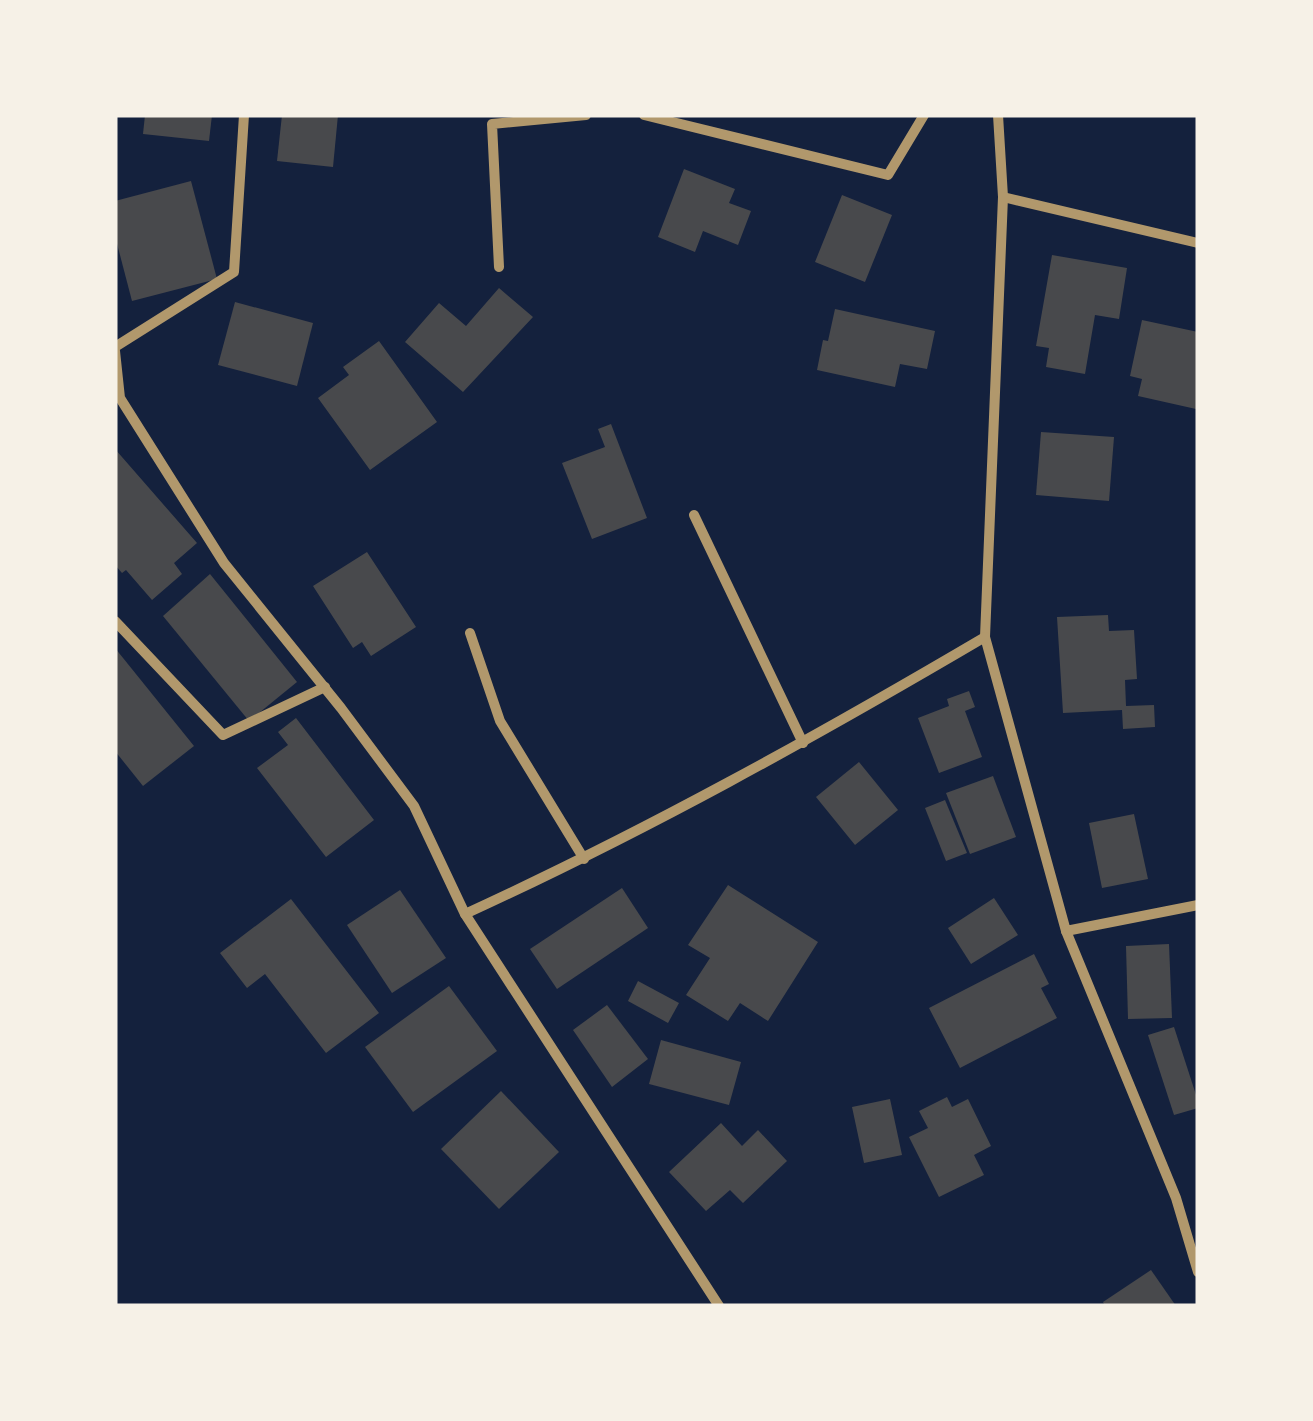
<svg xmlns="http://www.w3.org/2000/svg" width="1313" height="1421" viewBox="0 0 1313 1421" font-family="Literata,serif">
  <rect width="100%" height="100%" fill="#14213d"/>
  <!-- building -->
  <g fill="#48494c">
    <path d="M 145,115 L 212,115 L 209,141 L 143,134 Z"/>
    <path d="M 282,115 L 338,115 L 333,167 L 277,161 Z"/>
    <path d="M 684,169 L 735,189 L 729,203 L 751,211 L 738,245 L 703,231 L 695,252 L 658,237 Z"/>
    <path d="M 191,181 L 217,279 L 132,301 L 115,236 L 115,201 Z"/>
    <path d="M 842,195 L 892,215 L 865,282 L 815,262 Z"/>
    <path d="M 1052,255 L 1127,268 L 1119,319 L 1095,315 L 1085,374 L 1046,367 L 1049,348 L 1036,346 Z"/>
    <path d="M 499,288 L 533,317 L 463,392 L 405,342 L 439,303 L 466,326 Z"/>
    <path d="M 235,302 L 313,323 L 297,386 L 218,365 Z"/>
    <path d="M 835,309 L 935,331 L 927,369 L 900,364 L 895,387 L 817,370 L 823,340 L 828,341 Z"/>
    <path d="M 1142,320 L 1198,332 L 1196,409 L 1138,396 L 1142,379 L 1130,376 Z"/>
    <path d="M 379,341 L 437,422 L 370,470 L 318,398 L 349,375 L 343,367 Z"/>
    <path d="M 611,424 L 647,518 L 592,539 L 562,463 L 605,447 L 598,429 Z"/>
    <path d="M 1041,432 L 1114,437 L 1109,501 L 1036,495 Z"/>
    <path d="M 115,449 L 197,543 L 174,563 L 182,574 L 152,600 L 126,570 L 122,573 L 115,565 Z"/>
    <path d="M 367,552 L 416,627 L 371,656 L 362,642 L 353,648 L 313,586 Z"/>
    <path d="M 210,574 L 297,682 L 249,721 L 163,616 Z"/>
    <path d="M 1108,615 L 1109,631 L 1134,630 L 1137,679 L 1125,680 L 1126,706 L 1154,705 L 1155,727 L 1123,729 L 1122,710 L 1063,713 L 1057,617 Z"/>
    <path d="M 115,648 L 194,746 L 143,786 L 115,751 Z"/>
    <path d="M 969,691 L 975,707 L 965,711 L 982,757 L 939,773 L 918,718 L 949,706 L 947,699 Z"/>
    <path d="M 296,718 L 374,820 L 326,857 L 257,768 L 288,745 L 278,732 Z"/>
    <path d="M 859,762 L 898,810 L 855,845 L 816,797 Z"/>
    <path d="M 993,776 L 1016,837 L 970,854 L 946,793 Z"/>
    <path d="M 945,800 L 967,853 L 946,861 L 925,808 Z"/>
    <path d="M 1134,814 L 1148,879 L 1102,888 L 1089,823 Z"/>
    <path d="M 728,885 L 818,942 L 768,1021 L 740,1003 L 728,1021 L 686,995 L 710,958 L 688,945 Z"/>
    <path d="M 622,888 L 648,928 L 557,989 L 530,949 Z"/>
    <path d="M 400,890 L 446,958 L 392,993 L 347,925 Z"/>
    <path d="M 994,898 L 1018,935 L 971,964 L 948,928 Z"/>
    <path d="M 291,899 L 379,1013 L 326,1053 L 265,974 L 247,988 L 220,953 Z"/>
    <path d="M 1169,944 L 1172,1018 L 1128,1019 L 1126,946 Z"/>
    <path d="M 1034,954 L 1049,984 L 1041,988 L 1057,1018 L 960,1068 L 929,1008 Z"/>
    <path d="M 638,981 L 679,1003 L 668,1023 L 628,1001 Z"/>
    <path d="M 449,986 L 497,1051 L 413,1112 L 365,1047 Z"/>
    <path d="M 607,1005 L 648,1059 L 612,1087 L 573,1030 Z"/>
    <path d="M 1174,1027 L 1198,1101 L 1198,1108 L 1174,1115 L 1148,1035 Z"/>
    <path d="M 661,1040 L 741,1062 L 729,1105 L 649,1084 Z"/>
    <path d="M 501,1091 L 559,1152 L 499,1209 L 441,1149 Z"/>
    <path d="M 947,1097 L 952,1107 L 968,1099 L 991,1146 L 974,1155 L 984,1175 L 939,1197 L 909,1137 L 928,1128 L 919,1111 Z"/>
    <path d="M 890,1099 L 902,1155 L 864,1163 L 852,1107 Z"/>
    <path d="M 721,1123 L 742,1146 L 758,1130 L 787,1161 L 743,1203 L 730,1190 L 706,1211 L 669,1172 Z"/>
    <path d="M 1151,1270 L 1176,1306 L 1105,1306 L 1103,1302 Z"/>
  </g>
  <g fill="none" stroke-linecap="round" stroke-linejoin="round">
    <!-- minor -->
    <g stroke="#b1986c" stroke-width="10">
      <path d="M 644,115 L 888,175 L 924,115"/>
      <path d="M 998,115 L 1003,197 L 985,637 L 1066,931 L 1198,905"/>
      <path d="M 1003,197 L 1198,243"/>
      <path d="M 499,267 L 492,124 L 586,115"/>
      <path d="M 115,347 L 234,272 L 244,115"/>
      <path d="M 115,351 L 120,398 L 224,563 L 341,708 L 414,806 L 465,914 C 644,832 815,737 985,637"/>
      <path d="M 694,515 L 803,743"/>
      <path d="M 115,621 L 223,735 L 325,687"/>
      <path d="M 470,633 L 500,721 L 584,859"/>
      <path d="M 465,914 L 719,1306"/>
      <path d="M 1066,931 L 1176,1198 L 1198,1272"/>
    </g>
  </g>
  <!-- border -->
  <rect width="1313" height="1421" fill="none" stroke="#f6f1e7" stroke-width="235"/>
</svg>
